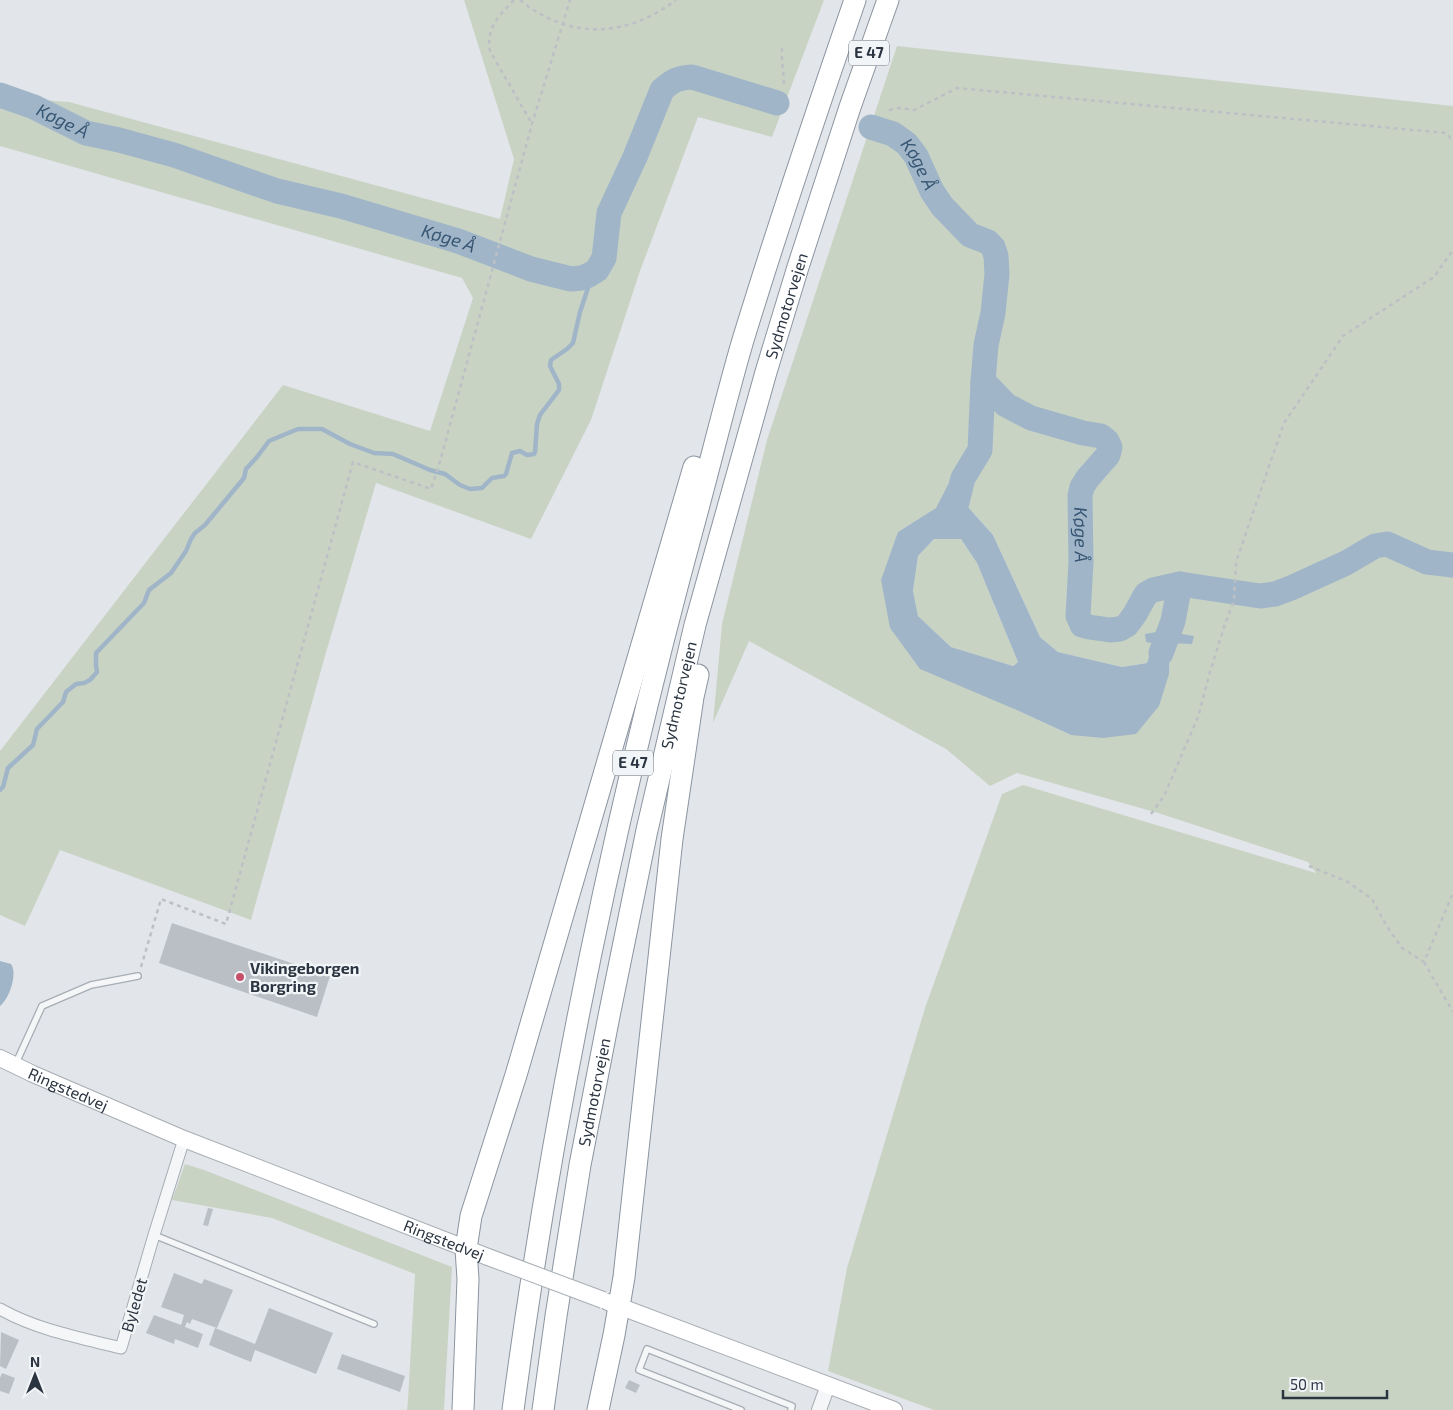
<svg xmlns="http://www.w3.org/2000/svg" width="1453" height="1410" viewBox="0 0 1453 1410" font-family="'Exo 2',sans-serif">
  <rect width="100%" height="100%" fill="#e2e6ea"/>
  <!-- green -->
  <g fill="#c9d3c4" fill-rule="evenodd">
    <path d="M 464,0 L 824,0 L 772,137 L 698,117 L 640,271 L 591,420 L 531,539 L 376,483 L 325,656 L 251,920 L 60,850 L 25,926 L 0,915 L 0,751 L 283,385 L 430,431 L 473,298 L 462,278 L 0,146 L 0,97 L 69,102 L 500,219 L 514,159 Z"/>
    <path d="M 897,46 L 1453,106 L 1453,1410 L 934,1410 L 828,1371 L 847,1268 L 925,1008 L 1002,794 L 1023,785 L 1316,873 L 1308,862 L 1158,813 L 1017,773 L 990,786 L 946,749 L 749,641 L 713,723 L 722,624 L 767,440 ZM 968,507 L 993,535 L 1040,637 L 1058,652 L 1122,667 L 1147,663 L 1153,643 L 1172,621 L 1174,633 L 1170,643 L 1169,674 L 1071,735 L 1012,708 L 890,628 L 898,532 L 937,508 Z"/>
    <path d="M 934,539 L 961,539 L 977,563 L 1018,662 L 1012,666 L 951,647 L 918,616 L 913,591 L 918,556 Z"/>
    <path d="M 185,1164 L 204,1170 L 452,1267 L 444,1410 L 407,1410 L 408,1400 L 415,1274 L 272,1218 L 172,1200 Z"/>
  </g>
  <!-- water -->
  <g fill="#a0b6c8" fill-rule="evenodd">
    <path d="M 963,478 L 975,478 L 968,507 L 993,535 L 1040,637 L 1058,652 L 1122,667 L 1147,663 L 1153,643 L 1146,642 L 1145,634 L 1162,631 L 1173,621 L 1175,633 L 1194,636 L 1192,644 L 1170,643 L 1169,674 L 1159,706 L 1136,734 L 1103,738 L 1071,735 L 1012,708 L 920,669 L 890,628 L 881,580 L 898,532 L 936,508 L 951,479 ZM 934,539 L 961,539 L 977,563 L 1018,662 L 1013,666 L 951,647 L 918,616 L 913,591 L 918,556 Z"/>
    <path d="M 0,961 L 11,964 C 18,974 9,999 0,1006 Z"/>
  </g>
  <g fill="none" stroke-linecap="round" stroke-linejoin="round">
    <!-- stream -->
    <path stroke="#a0b6c8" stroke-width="4.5" d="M 0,790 L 3,787 L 8,768 L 33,745 L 37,729 L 63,702 L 66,692 L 76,684 L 84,683 L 90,680 L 97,672 L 96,665 L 96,653 L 144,603 L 149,590 L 171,573 L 186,551 L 191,539 L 195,533 L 205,525 L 244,478 L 246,469 L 257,457 L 269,441 L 298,429 L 322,429 L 350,444 L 374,453 L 393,454 L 430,470 L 445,474 L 460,485 L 470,489 L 482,488 L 492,478 L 504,476 L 506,474 L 512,453 L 520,451 L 527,455 L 534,454 L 535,452 L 537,424 L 540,415 L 559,390 L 559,384 L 550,366 L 551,360 L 567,349 L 573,343 L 580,312 L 593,273"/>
    <!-- river -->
    <g stroke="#a0b6c8" stroke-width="25">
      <path id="s1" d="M 0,95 L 34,107 L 86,133 L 119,140 L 174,155 L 277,191 L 341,206 L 458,241 L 531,269 L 571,279 L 582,278 L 589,275 L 597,270 L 604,258 L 609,213 L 635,157 L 662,90 C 673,80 678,78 692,77 L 777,103"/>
      <path id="s2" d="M 871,127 L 893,134 L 907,144 L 916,156 L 932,191 L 942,206 L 970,235 L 988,242 L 993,247 L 996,256 L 997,274 L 993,313 L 986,345 L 983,381 L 1006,405 L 1031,418 L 1083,433 L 1101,436 L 1107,441 L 1110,447 L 1108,455 L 1087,479 L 1082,487 L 1080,496 L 1081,562 L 1078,616 L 1082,625 L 1089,627 L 1110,630 L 1120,629 L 1127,625 L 1135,614 L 1146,594 L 1153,590 L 1180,584 L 1260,596 L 1275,594 L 1291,588 L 1346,563 L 1375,546 L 1387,544 L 1427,562 L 1453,565"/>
      <path d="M 955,510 L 963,478 L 980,450 L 983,381"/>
      <path d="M 1161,653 L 1173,621 L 1180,584"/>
    </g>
  </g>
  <!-- building -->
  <g fill="#babfc6">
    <path d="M 172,923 L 330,976 L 317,1017 L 159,963 Z"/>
    <path d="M 208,1208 L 213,1209 L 208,1226 L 203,1225 Z"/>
    <path d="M 174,1273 L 202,1284 L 204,1279 L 233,1290 L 217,1328 L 192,1319 L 190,1324 L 187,1322 L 185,1327 L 203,1334 L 198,1348 L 175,1339 L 174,1344 L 146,1333 L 154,1315 L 181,1325 L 184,1315 L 161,1307 Z"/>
    <path d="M 269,1308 L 333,1333 L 316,1374 L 255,1350 L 251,1362 L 209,1345 L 215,1328 L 255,1344 Z"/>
    <path d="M 1,1332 L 19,1340 L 6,1369 L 0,1366 Z"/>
    <path d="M 342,1354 L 405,1376 L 400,1392 L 337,1369 Z"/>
    <path d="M 2,1373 L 15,1378 L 9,1394 L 0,1391 L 0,1378 Z"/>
    <path d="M 629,1380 L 640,1385 L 636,1393 L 625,1388 Z"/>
  </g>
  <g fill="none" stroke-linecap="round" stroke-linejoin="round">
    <defs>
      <g id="service">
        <path d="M 16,1063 L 42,1006 L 91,985 L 138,976"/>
        <path d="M 154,1235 L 374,1324"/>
        <path d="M 741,1410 L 639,1370 L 647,1349 L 792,1406 L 791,1410"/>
      </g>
      <path id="minor" d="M 0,1309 C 37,1330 81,1338 121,1348 L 154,1235 L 184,1139"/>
      <path id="tertiary" d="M 819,1410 L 828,1385"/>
      <g id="secondary">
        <path id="s3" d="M 0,1058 L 33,1074 L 184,1139 L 488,1257"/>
        <path d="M 608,1302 L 894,1410"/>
      </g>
      <g id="motorway">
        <path d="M 463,1410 L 468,1279 L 466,1249 L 471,1216 L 516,1075 L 694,467"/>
        <path d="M 513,1410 C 553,1108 616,810 696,516 C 712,457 726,398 743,340 C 778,226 816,113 855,0"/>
        <path id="s4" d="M 543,1410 L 556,1316 L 580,1165 L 609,1016 L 647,830 L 695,625 L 766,372 L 798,267 L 850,107 L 888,0"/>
        <path d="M 598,1410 L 614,1335 L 624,1277 L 672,839 L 693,697 L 698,675"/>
      </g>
    </defs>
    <!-- service casing -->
    <use href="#service" stroke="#a7adb4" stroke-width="8"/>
    <!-- minor casing -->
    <use href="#minor" stroke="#a7adb4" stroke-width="13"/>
    <!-- tertiary casing -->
    <use href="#tertiary" stroke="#a7adb4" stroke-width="16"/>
    <!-- secondary casing -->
    <use href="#secondary" stroke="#a7adb4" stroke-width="18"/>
    <!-- motorway casing -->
    <use href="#motorway" stroke="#8b94a0" stroke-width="23"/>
    <!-- path -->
    <g stroke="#bcc0c5" stroke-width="2.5" stroke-dasharray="4 4" stroke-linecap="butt">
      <path d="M 514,0 C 499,16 486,27 490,51 L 532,124"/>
      <path d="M 520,0 C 569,40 626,38 676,0"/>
      <path d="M 782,48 C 781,61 784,72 784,85"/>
      <path d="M 889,110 L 899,108 L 914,110 L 957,88 L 1446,133 L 1453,141"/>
      <path d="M 1151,814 L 1164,796 L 1198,717 L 1210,672 L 1224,627 L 1234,600 L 1236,562 L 1284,423 L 1343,336 L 1434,277 L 1453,250"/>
      <path d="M 1309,866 L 1348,882 L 1372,899 L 1386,925 L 1402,948 L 1424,962 L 1453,893"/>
      <path d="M 1424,962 L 1453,1012"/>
      <path d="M 141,967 L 161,899 L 226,924 L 353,462 L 431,489 L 439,465 L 532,124 L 570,0"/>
    </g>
    <!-- service -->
    <use href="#service" stroke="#f5f6f8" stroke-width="5.5"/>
    <!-- minor -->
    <use href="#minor" stroke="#f5f6f8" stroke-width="11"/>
    <!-- tertiary -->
    <use href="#tertiary" stroke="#f5f6f8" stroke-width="14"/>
    <!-- secondary -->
    <use href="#secondary" stroke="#fff" stroke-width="16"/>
    <!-- motorway -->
    <use href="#motorway" stroke="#fff" stroke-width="21"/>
    <defs>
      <path id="secondary-bridge" d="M 488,1257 L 603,1300"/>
    </defs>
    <!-- secondary-bridge casing -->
    <use href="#secondary-bridge" stroke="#a7adb4" stroke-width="18" stroke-linecap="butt"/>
    <!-- secondary-bridge -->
    <use href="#secondary-bridge" stroke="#fff" stroke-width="16"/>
  </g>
  <!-- markers -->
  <circle fill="#c74f69" stroke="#f2f5f7" stroke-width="2" cx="240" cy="977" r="5"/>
  <g text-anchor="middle" stroke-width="4.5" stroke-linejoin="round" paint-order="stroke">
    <!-- shield labels -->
    <g fill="#f2f5f7" stroke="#676f78" stroke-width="1">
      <rect x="849" y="40.5" width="40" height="25" rx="4"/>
      <rect x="613" y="750.5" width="40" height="25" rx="4"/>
    </g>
    <g font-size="15" font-weight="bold" fill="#2b3541">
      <text x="869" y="58">E 47</text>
      <text x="633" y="768">E 47</text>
    </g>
    <!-- street labels -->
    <g font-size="16" fill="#2b3541" stroke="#f2f5f7">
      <text dy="6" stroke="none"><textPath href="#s4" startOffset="1132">Sydmotorvejen</textPath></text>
      <text dy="6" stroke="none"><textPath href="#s4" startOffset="728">Sydmotorvejen</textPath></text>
      <text dy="6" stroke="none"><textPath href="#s3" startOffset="75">Ringstedvej</textPath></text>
      <text dy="6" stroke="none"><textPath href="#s4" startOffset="322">Sydmotorvejen</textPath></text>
      <text dy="6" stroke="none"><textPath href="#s3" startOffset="480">Ringstedvej</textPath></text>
      <text transform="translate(134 1305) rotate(-74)" y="6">Byledet</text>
    </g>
    <!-- poi labels -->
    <g font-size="16" font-weight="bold" fill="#2b3541" stroke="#f2f5f7" text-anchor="start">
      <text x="250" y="974">Vikingeborgen<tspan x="250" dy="18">Borgring</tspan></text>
    </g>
    <!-- water labels -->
    <g font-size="18" font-style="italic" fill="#375673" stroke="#f2f5f7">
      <text dy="6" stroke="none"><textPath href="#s1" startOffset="68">Køge Å</textPath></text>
      <text dy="6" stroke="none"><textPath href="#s2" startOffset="64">Køge Å</textPath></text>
      <text dy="6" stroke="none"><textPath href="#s1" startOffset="472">Køge Å</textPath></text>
      <text dy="6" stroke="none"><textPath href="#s2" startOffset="560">Køge Å</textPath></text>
    </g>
  </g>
  <!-- north arrow -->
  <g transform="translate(35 1375)" stroke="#f2f5f7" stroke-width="4" paint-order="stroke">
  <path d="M0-4L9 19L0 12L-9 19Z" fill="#2b3541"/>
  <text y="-8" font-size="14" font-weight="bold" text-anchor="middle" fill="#2b3541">N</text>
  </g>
  <!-- scale -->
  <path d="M1283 1390v8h104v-8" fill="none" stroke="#2b3541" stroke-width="2.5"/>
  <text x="1290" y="1390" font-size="15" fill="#2b3541" stroke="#f2f5f7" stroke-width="4" paint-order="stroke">50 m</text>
</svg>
